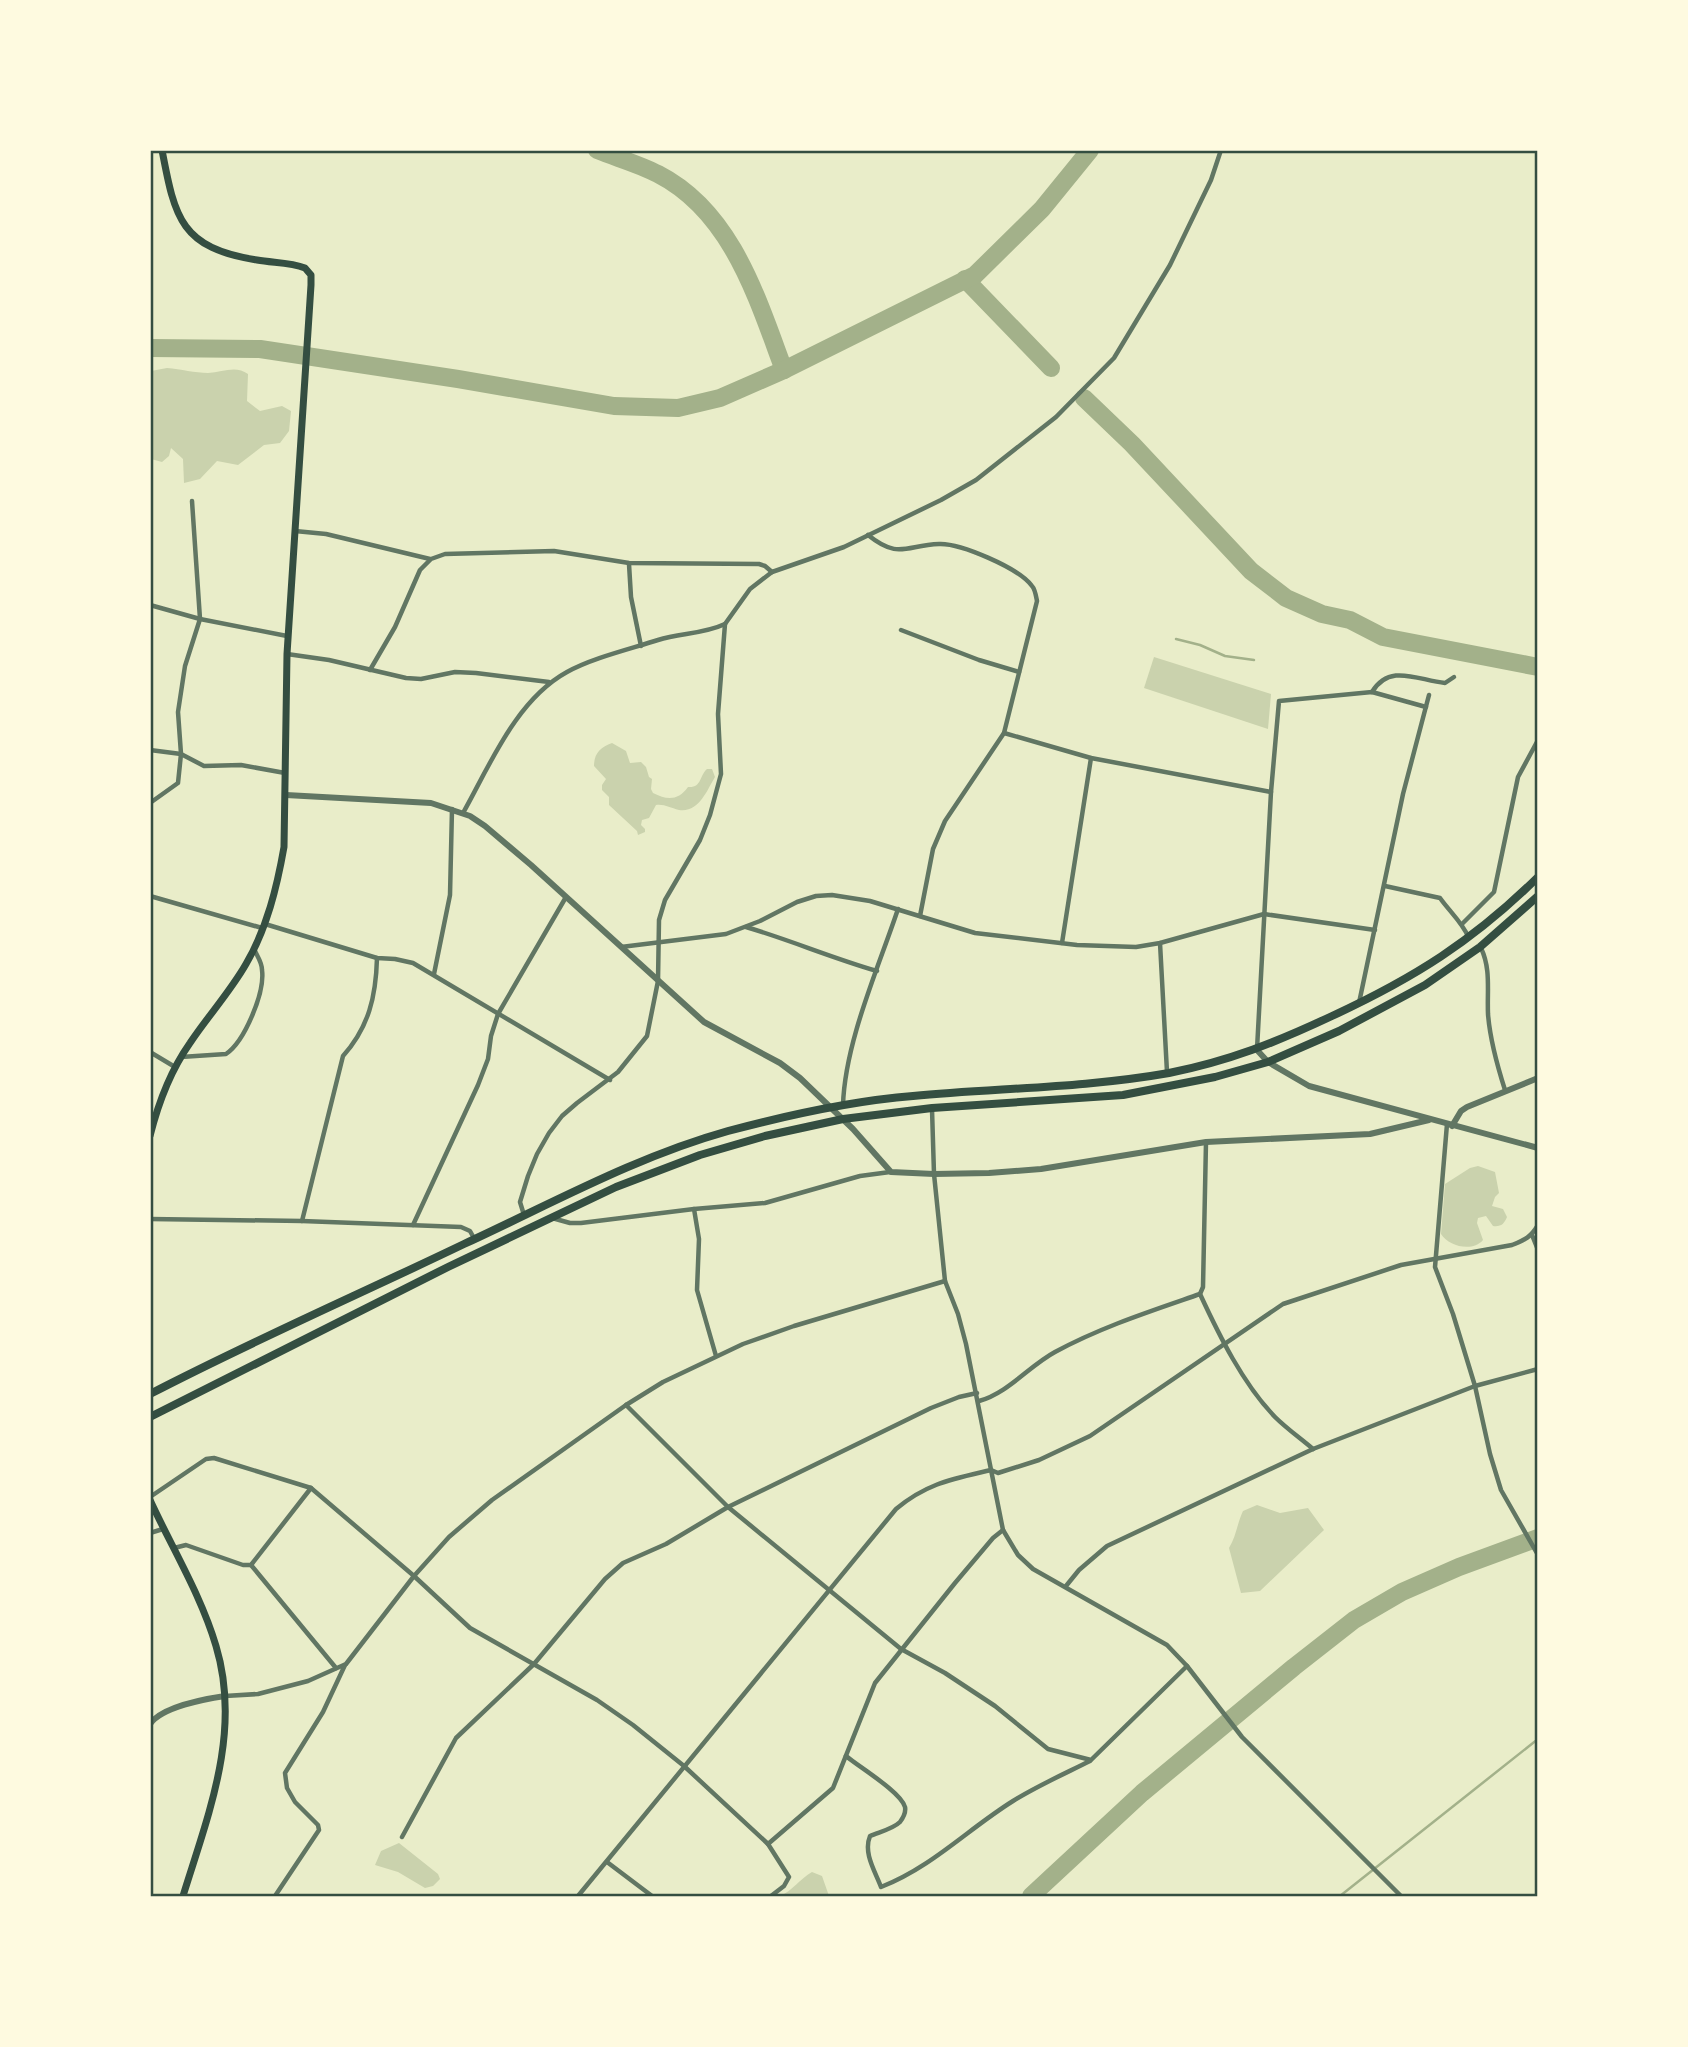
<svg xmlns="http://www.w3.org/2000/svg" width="1688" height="2047" viewBox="0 0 1688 2047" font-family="Lora,serif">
  <rect width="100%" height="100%" fill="#e9edc9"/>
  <!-- green -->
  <g fill="#cad2ad">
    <path d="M 167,368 C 181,369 195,373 208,373 C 223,372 236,365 248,374 L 247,401 L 260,411 L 282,406 L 291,411 L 289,431 L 280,443 L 264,445 L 238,465 L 217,461 L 200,479 L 184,483 L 183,459 L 171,448 L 169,456 L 162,462 L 151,459 L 151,371 Z"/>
    <path d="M 1154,657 L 1271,694 L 1268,729 L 1144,688 Z"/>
    <path d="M 612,743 L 626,751 L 630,763 L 641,762 L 646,767 L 649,777 L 652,779 L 651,789 L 653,793 C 667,800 678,801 688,787 C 702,788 699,776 707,769 L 712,769 L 715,777 C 707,790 699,813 679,810 C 670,808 665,804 656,805 L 649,818 L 642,820 L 641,825 L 645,829 L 645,832 L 638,835 L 637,831 L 609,805 L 609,797 L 602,790 L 602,785 L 606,779 L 594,766 C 594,753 601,747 612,743 Z"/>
    <path d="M 1478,1166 L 1495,1172 L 1499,1193 L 1495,1197 L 1492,1206 L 1503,1209 L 1507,1217 C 1504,1224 1501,1227 1493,1226 L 1486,1216 L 1478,1218 L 1477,1223 L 1483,1240 C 1473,1252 1449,1247 1441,1234 L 1445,1184 L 1470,1168 Z"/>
    <path d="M 1257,1505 L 1280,1513 L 1308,1508 L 1324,1530 L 1260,1591 L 1241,1593 L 1229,1548 C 1236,1537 1237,1524 1243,1511 Z"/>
    <path d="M 399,1843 L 438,1874 L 440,1879 L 433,1886 L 425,1888 L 398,1872 L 375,1865 L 381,1851 Z"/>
    <path d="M 812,1872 L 822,1876 L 829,1896 L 780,1896 C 792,1891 800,1879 812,1872 Z"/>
  </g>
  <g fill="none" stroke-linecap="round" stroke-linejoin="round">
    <!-- stream -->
    <g stroke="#a3b18a" stroke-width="2.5">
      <path d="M 1176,639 L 1200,645 L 1225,656 L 1254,660"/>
      <path d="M 1340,1896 L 1538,1739"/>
    </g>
    <!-- river -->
    <g stroke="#a3b18a" stroke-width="18">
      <path d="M 597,150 C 617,158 639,164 658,174 C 732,212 757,298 784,370"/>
      <path d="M 965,279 L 1051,368"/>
      <path d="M 150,348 L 260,349 L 458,379 L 614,406 L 678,408 L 720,398 L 784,370 L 975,275 L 1042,209 L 1090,150"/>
      <path d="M 1084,398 L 1132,444 L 1251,571 L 1286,598 L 1322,614 L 1350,620 L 1383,637 L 1538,667"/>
      <path d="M 1031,1896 L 1142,1793 L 1294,1667 L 1354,1620 L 1402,1592 L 1459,1567 L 1538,1538"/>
    </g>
    <!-- minor -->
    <g stroke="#617663" stroke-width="4.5">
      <path d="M 295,531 L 326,534 L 430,559"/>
      <path d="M 868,535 C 899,560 906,545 939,544 C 960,543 1019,568 1032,586 C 1035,589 1036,596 1037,601 L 1004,733 L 945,821 L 933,849 L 920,916"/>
      <path d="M 629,564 L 631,597 L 641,646"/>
      <path d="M 150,605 L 200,619 L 287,636"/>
      <path d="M 901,630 L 979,660 L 1019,672"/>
      <path d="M 287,654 L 329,660 L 406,678 L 421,679 L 455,672 L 476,673 L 549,682"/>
      <path d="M 370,670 L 395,627 L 420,570 L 431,559 L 445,554 L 554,551 L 629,563 L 759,564 L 765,566 L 772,572"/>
      <path d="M 1372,692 C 1390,663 1417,680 1445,683 L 1454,677"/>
      <path d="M 1004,733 L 1091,758 L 1271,792"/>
      <path d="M 150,750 L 181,754 L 204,766 L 241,765 L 285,773"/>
      <path d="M 150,803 L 178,783 L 181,754 L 178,712 L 185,666 L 200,619 L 192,501"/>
      <path d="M 463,813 C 490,765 516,700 567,672 C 592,658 630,649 658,640 C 680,633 704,634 725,624"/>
      <path d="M 1385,886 L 1440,898 C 1450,912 1462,922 1469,938"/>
      <path d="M 150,896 L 262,928"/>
      <path d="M 265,924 L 377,958 L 395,959 L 413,963 L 610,1080"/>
      <path d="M 1462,924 L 1494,892 L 1518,777 L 1538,740"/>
      <path d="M 746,927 C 790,940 832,958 877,971"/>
      <path d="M 1062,943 L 1091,758"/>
      <path d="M 1160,943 L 1167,1072"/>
      <path d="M 621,947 L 726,934 L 760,921 L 797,902 L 816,896 L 832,895 L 870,901 L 975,933 L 1077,945 L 1136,947 L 1160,943 L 1264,914 L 1375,930"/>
      <path d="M 1481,948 C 1491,969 1487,990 1488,1014 C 1490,1040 1497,1065 1505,1090"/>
      <path d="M 434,974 L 450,895 L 452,809"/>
      <path d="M 1359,1003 L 1403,794 L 1429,695"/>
      <path d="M 1257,1049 L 1271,792 L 1279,701 L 1372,692 L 1426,707"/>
      <path d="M 150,1052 L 175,1067"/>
      <path d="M 181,1057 L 226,1054 C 245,1041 265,992 262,970 C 262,962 257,956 254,949"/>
      <path d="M 843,1105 C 845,1042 878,969 898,909"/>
      <path d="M 932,1109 L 934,1174 L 945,1281 L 958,1314 L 966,1344 L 1003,1530 L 1018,1555 L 1033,1569 L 1167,1645 L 1187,1666 L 1242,1737 L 1401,1896"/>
      <path d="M 1447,1124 L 1435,1267 L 1453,1314 L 1475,1386 L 1490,1454 L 1501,1490 L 1538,1555"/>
      <path d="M 1206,1142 L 1203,1287 L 1200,1294 C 1219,1335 1243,1384 1275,1417 C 1286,1428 1300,1438 1313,1449"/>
      <path d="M 694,1209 L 699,1239 L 697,1290 L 716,1356"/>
      <path d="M 524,1215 L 520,1202 L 528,1176 L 537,1154 L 549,1133 L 562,1116 L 577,1103 L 618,1072 L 647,1036 L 658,981 L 659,920 L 665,900 L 700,840 L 710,815 L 721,774 L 718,714 L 725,624 L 750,589 L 772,572 L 844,547 L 941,500 L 976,480 L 1056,417 L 1114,358 L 1170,265 L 1211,180 L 1221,150"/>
      <path d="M 552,1218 L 570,1223 L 581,1223 L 694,1209 L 765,1203 L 860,1176 L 890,1172"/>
      <path d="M 150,1219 L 302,1221 L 461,1227 L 470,1231 L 475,1240"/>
      <path d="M 302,1221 L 343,1056 C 369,1027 376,996 377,958"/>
      <path d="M 413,1225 L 478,1085 L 488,1059 L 491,1036 L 498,1014 L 566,897"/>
      <path d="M 1532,1235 L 1538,1250"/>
      <path d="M 979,1401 C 1008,1393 1029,1366 1055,1352 C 1101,1327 1151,1311 1200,1294"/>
      <path d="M 626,1405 L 728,1507 L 901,1649 L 945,1673 L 995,1706 L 1048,1749 L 1091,1760 L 1187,1666"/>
      <path d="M 150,1497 L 206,1459 L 214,1458 L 311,1488 L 414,1576 L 470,1628 L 597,1700 L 633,1725 L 684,1766 L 768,1844 L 789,1877 L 784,1886 L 771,1896"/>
      <path d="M 150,1533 L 163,1529"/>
      <path d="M 174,1548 L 186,1545 L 243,1565 L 251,1565 L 311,1488"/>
      <path d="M 251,1565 L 336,1668"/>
      <path d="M 1066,1586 L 1079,1570 L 1107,1546 L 1313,1449 L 1475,1386 L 1538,1369"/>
      <path d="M 225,1696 L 258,1694 L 308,1681 L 346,1664 L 414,1576 L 449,1537 L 492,1500 L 626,1405 L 663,1382 L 743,1344 L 794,1326 L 945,1281"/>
      <path d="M 846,1756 C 859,1767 901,1792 905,1807 C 906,1812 903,1818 900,1822 C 893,1829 879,1832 870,1836 C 863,1853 875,1871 881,1887 C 932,1867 968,1829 1013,1801 C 1037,1786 1064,1774 1090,1761"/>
      <path d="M 402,1837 L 456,1738 L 534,1664 L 605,1579 L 623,1563 L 666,1544 L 728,1507 L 931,1408 L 959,1397 L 977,1393"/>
      <path d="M 768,1844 L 833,1788 L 875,1683 L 955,1583 L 993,1538 L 1003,1530"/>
      <path d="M 607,1862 L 652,1896"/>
      <path d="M 275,1896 L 319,1830 L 318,1825 L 295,1802 L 287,1788 L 285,1773 L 323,1712 L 345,1665"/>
      <path d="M 578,1896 L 896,1509 C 927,1483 953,1479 991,1470 L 998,1473 L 1039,1460 L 1090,1436 L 1283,1304 L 1401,1265 L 1512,1245 C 1525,1240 1531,1237 1538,1225"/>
    </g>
    <!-- tertiary -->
    <g stroke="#617663" stroke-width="6">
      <path d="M 286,795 L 431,803 L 470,816 L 485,826 L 531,865 L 704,1022 L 780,1063 L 800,1078 L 853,1129 L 891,1172 L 934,1174 L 989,1173 L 1041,1169 L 1206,1142 L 1370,1134 L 1429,1120"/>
      <path d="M 1257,1050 L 1268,1062 L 1309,1086 L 1538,1148"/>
      <path d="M 1452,1126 L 1461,1111 L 1467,1107 L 1538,1078"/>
      <path d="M 150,1724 C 162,1707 205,1699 225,1696"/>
    </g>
    <!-- secondary -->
    <g stroke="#344e41" stroke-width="7">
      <path d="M 150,1136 C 158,1104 171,1070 190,1043 C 208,1016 230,992 246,964 C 267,928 277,887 284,847 L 287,654 L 311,285 L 311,275 L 305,268 C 290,262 273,263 257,260 C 181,248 175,219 162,150"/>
      <path d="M 150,1500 C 172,1548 201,1595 216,1646 C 242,1732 208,1815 183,1896"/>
    </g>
    <!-- trunk -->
    <g stroke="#344e41" stroke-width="8">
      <path d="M 150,1394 C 254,1340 360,1294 464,1244 C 551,1204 635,1157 728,1131 C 788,1115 850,1101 913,1096 C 998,1088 1084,1088 1169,1073 C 1229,1061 1277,1042 1332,1016 C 1414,978 1473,941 1538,877"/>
      <path d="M 150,1417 L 448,1267 L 616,1187 L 700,1155 L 765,1136 L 843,1119 L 932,1108 L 1123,1095 L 1215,1077 L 1268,1062 L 1339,1031 L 1425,985 L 1480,947 L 1538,896"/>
    </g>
  </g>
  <!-- border -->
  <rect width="1688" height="2047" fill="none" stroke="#fefae0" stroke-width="304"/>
  <rect x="152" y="152" width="1384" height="1743" fill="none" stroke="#344e41" stroke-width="2.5"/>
</svg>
